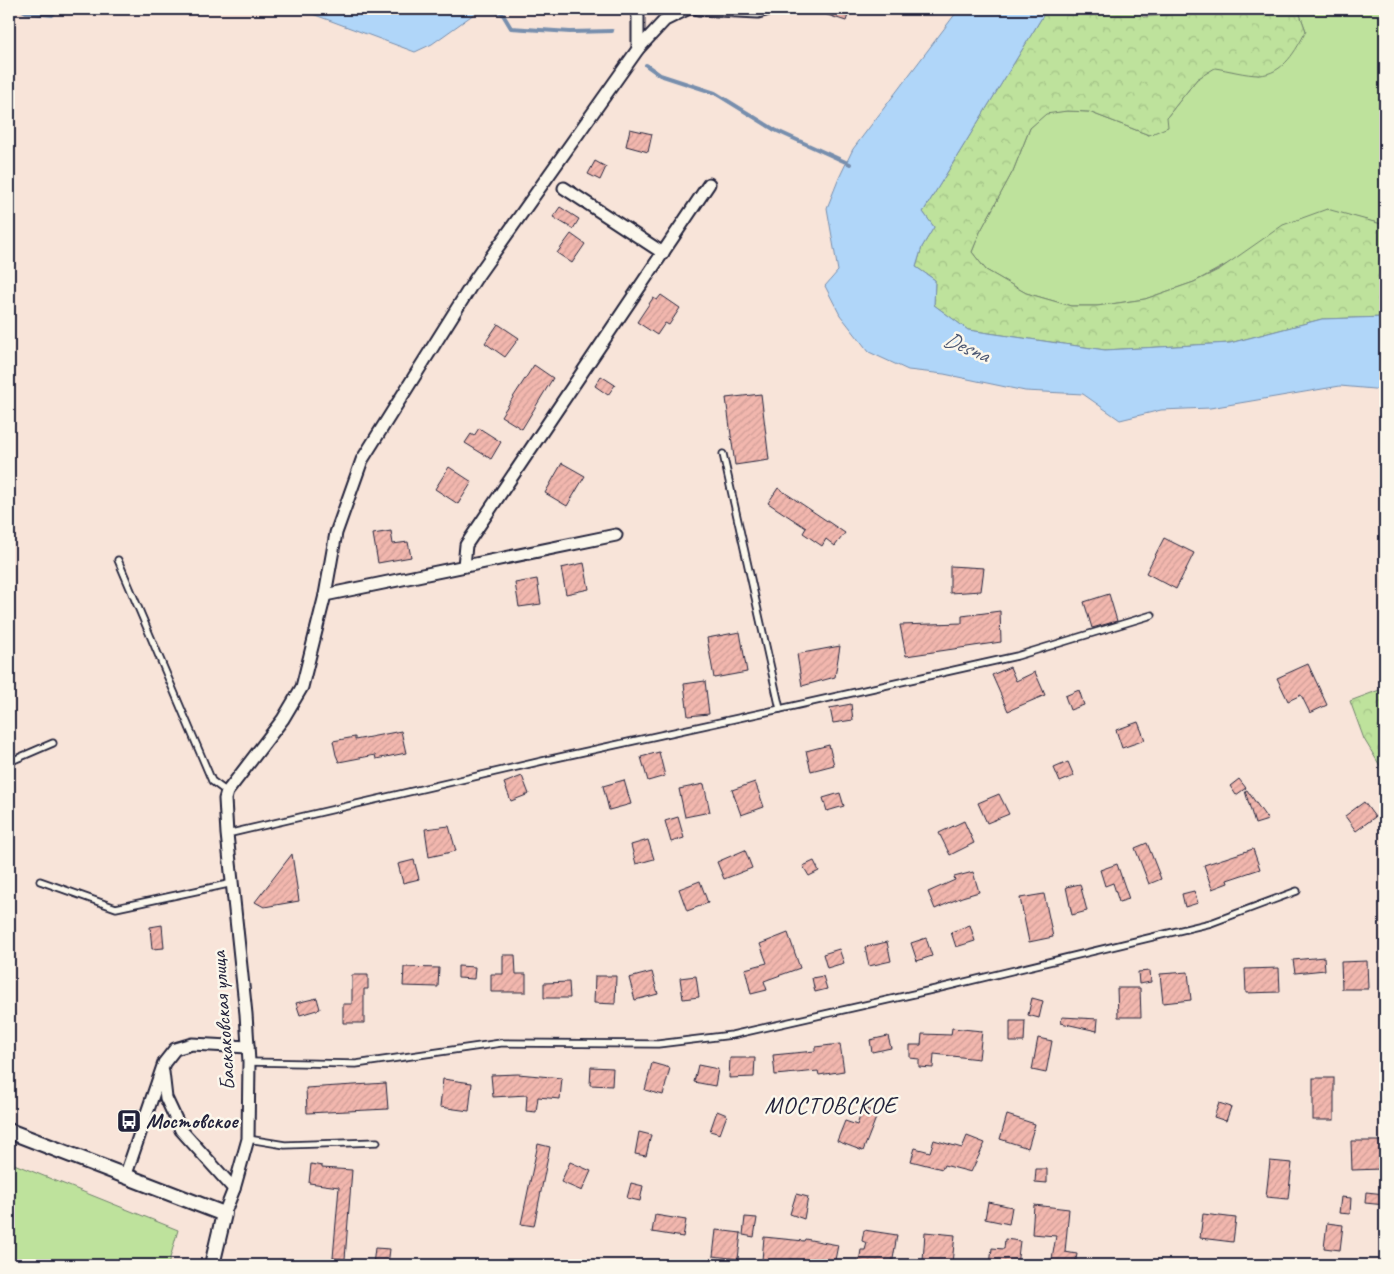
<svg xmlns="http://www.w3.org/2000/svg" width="1394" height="1274" viewBox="0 0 1394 1274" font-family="Caveat,sans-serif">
  <defs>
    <pattern id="forest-crowns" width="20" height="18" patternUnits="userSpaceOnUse" patternTransform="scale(1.25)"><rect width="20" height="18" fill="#bee29c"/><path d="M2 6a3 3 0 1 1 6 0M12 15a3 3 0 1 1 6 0" fill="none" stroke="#a3c287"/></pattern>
    <pattern id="building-hatch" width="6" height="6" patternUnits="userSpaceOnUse" patternTransform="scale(1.25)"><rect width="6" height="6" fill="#f2b7ae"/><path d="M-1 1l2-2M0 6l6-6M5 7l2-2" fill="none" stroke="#cf9d97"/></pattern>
  </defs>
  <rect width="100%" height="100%" fill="#f8e4d9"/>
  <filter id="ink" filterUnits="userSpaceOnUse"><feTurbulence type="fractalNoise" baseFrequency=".02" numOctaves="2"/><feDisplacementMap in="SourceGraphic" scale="10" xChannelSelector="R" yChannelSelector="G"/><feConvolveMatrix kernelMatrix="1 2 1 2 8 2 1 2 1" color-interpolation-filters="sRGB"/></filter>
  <g filter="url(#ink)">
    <!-- green -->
    <g fill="#bee29c" stroke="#70826c">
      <path d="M 1298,9 L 1385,9 L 1385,225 L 1327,210 L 1194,282 L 1145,299 L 1097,306 L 1071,306 L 1026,293 L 986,270 L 972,252 L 980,232 L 1013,171 L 1030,128 L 1046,113 L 1067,111 L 1089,112 L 1149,135 L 1167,117 L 1197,79 L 1215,67 L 1259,75 L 1306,31 Z"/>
      <path d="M 9,1162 L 178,1230 L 168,1265 L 9,1265 Z"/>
    </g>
    <!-- forest -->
    <g fill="url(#forest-crowns)" stroke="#70826c">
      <path d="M 1047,9 L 1136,9 L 1143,17 L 1166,15 L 1179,9 L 1298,9 L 1306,31 C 1296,50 1284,74 1259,75 C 1246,75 1228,70 1215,68 L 1197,79 L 1167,117 L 1168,127 L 1149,135 L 1089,112 L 1067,111 L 1046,114 L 1030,128 L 1013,171 L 980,232 L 972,252 L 986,270 L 1026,293 L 1071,306 L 1097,306 L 1145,299 L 1194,282 L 1220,269 L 1283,225 L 1327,209 L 1385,225 L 1385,317 L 1322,319 L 1230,343 L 1105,350 L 968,330 L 934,305 L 935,280 L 916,267 L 922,247 L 934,227 L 923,212 Z"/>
      <path d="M 1382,689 L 1385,691 L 1385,774 L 1364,739 L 1350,701 Z"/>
    </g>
    <!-- water -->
    <g fill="#b0d6f9" stroke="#778ead">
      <path d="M 299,9 L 481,9 L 432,44 L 415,52 Z"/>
      <path d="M 959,9 L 1047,9 L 923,212 L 934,227 L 922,247 L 916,267 L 935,280 L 934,305 L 968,330 L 1105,350 L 1230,343 L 1322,319 L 1385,317 L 1385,390 L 1340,386 L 1210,408 L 1161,410 L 1120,420 L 1083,394 L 1025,391 L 944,374 L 908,370 L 869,352 L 840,315 L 825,286 L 838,271 L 827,208 L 839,178 L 853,149 Z"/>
    </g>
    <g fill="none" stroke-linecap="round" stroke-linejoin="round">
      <!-- stream -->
      <g stroke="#778ead" stroke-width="4">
        <path d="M 21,9 L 26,12 L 52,15 L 58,9"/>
        <path d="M 489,9 L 502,13 L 511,28 L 570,32 L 612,31"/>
        <path d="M 646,65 L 660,75 L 715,93 L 775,130 L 850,164"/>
      </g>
    </g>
    <!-- building -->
    <g fill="url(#building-hatch)" stroke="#22223b">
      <path d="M 815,9 L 850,9 L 846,21 L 815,11 Z"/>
      <path d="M 630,129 L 652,134 L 648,152 L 626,146 Z"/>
      <path d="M 595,161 L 606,167 L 600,180 L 588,174 Z"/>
      <path d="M 560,207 L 579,219 L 573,229 L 553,217 Z"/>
      <path d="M 571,234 L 585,244 L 572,263 L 557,253 Z"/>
      <path d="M 661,295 L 680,308 L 669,325 L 665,323 L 657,335 L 637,322 L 653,298 L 657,300 Z"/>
      <path d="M 498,324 L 519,338 L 505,357 L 485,343 Z"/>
      <path d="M 534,365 L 553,378 L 522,429 L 501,416 Z"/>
      <path d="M 601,376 L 615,385 L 608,395 L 595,386 Z"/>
      <path d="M 761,394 L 769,460 L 735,465 L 726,398 Z"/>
      <path d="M 479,428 L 501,442 L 491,459 L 465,443 L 471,434 L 474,436 Z"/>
      <path d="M 562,463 L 585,476 L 567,506 L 545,493 Z"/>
      <path d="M 449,467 L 472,482 L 458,504 L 435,489 Z"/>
      <path d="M 778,488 L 845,533 L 835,546 L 826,539 L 822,546 L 803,533 L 806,528 L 768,503 Z"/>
      <path d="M 391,531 L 393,544 L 408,542 L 411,557 L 378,563 L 373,534 Z"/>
      <path d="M 1164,538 L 1194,553 L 1176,589 L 1146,573 Z"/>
      <path d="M 584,563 L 589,589 L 566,594 L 561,568 Z"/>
      <path d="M 950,566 L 984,568 L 981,591 L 950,593 Z"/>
      <path d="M 537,579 L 541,604 L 519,607 L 515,583 Z"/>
      <path d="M 1109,594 L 1117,621 L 1092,628 L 1084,602 Z"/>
      <path d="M 1000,611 L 1001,642 L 906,656 L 900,625 L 962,623 L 962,616 Z"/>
      <path d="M 740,632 L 747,672 L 714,678 L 707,638 Z"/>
      <path d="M 840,646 L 835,677 L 802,686 L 797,654 Z"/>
      <path d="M 1308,664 L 1327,705 L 1310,713 L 1301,695 L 1288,701 L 1277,678 Z"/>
      <path d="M 1010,667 L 1016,681 L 1035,672 L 1045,695 L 1008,711 L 992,675 Z"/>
      <path d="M 705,681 L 709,714 L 688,716 L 684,684 Z"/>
      <path d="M 1079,690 L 1084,705 L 1070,710 L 1065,696 Z"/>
      <path d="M 851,704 L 853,720 L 833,723 L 830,708 Z"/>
      <path d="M 1138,722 L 1145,740 L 1122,748 L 1116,730 Z"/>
      <path d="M 401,731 L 406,753 L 376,759 L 375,755 L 339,762 L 336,755 L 333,741 L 355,737 L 355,740 Z"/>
      <path d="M 829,745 L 834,765 L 811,771 L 806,751 Z"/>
      <path d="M 659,752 L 665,776 L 648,781 L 641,757 Z"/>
      <path d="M 1068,762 L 1074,776 L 1060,782 L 1054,768 Z"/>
      <path d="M 522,776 L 529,794 L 511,801 L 504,783 Z"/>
      <path d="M 1239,779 L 1246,788 L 1236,795 L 1230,786 Z"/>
      <path d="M 624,780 L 631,804 L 609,810 L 603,786 Z"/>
      <path d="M 755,782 L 764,807 L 741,815 L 732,790 Z"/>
      <path d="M 704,784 L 710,812 L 685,817 L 679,789 Z"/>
      <path d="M 1247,790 L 1268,820 L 1255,824 L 1245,791 Z"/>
      <path d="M 840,793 L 844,806 L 827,811 L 823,798 Z"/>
      <path d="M 999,794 L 1009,814 L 987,823 L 978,803 Z"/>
      <path d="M 1364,802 L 1375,817 L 1356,831 L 1345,816 Z"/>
      <path d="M 678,817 L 684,838 L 671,842 L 665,821 Z"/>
      <path d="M 964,821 L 974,843 L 950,855 L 939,833 Z"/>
      <path d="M 449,826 L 456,851 L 429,857 L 425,829 Z"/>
      <path d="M 648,840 L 654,859 L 636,864 L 631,845 Z"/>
      <path d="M 1147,843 L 1161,879 L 1149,884 L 1135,848 Z"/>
      <path d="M 1253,849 L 1260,869 L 1227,880 L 1228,883 L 1212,889 L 1204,865 Z"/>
      <path d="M 745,850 L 752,868 L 724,879 L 717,862 Z"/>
      <path d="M 292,854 L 299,901 L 264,907 L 255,902 Z"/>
      <path d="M 414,860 L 419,879 L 403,883 L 398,864 Z"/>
      <path d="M 814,861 L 819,871 L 809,876 L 803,866 Z"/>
      <path d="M 1117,864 L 1129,899 L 1119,902 L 1113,883 L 1105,886 L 1100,870 Z"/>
      <path d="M 973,872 L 979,892 L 962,897 L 935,909 L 928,892 L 955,880 L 954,877 Z"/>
      <path d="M 700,881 L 708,903 L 687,911 L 679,889 Z"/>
      <path d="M 1080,884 L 1087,911 L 1072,915 L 1066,887 Z"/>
      <path d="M 1194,891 L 1198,903 L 1185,907 L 1182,894 Z"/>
      <path d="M 1044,894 L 1053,937 L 1029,942 L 1020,898 Z"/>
      <path d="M 162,925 L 164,948 L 152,949 L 150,927 Z"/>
      <path d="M 970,925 L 975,941 L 956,947 L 951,932 Z"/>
      <path d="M 788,933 L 800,968 L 764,981 L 767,990 L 751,994 L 745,969 L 767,963 L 760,944 Z"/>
      <path d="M 926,938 L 932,956 L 917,961 L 911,943 Z"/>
      <path d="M 887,942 L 891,961 L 869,966 L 865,947 Z"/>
      <path d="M 839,949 L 844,963 L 827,968 L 823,954 Z"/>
      <path d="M 503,955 L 515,955 L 516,974 L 526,974 L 526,992 L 491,992 L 491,974 L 503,974 Z"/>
      <path d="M 1324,957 L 1325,970 L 1295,973 L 1293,960 Z"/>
      <path d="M 1367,961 L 1368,989 L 1342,989 L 1341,962 Z"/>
      <path d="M 458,966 L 475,967 L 474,979 L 458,978 Z"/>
      <path d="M 404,967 L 439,968 L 438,987 L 403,986 Z"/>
      <path d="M 1279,968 L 1280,992 L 1246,993 L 1245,969 Z"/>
      <path d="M 1150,971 L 1151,982 L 1139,984 L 1138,972 Z"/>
      <path d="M 652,972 L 658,994 L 635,1000 L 629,978 Z"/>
      <path d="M 1188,972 L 1191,1000 L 1163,1003 L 1160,974 Z"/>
      <path d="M 352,975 L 368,975 L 368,989 L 364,989 L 364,1023 L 343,1023 L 343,1004 L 352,1004 Z"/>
      <path d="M 595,976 L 616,976 L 615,1004 L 594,1003 Z"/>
      <path d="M 696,976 L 699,997 L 683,999 L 680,978 Z"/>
      <path d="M 823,976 L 827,989 L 815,992 L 812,978 Z"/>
      <path d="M 569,982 L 570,998 L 544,998 L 544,983 Z"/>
      <path d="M 1117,988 L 1140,988 L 1141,1017 L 1118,1017 Z"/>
      <path d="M 317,998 L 320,1009 L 300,1015 L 296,1003 Z"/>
      <path d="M 1032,998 L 1043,1001 L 1039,1018 L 1028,1015 Z"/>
      <path d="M 1062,1017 L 1098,1019 L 1097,1031 L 1061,1023 Z"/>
      <path d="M 1010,1021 L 1025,1021 L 1024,1042 L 1010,1042 Z"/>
      <path d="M 952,1028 L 982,1031 L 979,1059 L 934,1054 L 933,1068 L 919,1067 L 919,1059 L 910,1058 L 910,1045 L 921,1045 L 922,1034 L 951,1035 Z"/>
      <path d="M 888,1036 L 891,1048 L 872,1052 L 870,1040 Z"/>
      <path d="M 1038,1038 L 1052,1041 L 1046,1073 L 1032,1070 Z"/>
      <path d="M 840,1044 L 844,1071 L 819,1075 L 818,1071 L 775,1075 L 773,1055 L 815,1051 L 815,1047 Z"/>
      <path d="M 730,1058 L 755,1058 L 754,1077 L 729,1078 Z"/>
      <path d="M 652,1063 L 670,1068 L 663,1095 L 645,1090 Z"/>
      <path d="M 698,1065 L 718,1069 L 715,1086 L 694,1082 Z"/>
      <path d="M 591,1067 L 613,1068 L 612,1086 L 590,1085 Z"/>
      <path d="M 518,1074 L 562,1078 L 560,1099 L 538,1097 L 536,1112 L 526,1111 L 527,1095 L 493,1097 L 491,1075 Z"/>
      <rect x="1313" y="1078" width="21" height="42"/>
      <path d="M 443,1079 L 472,1083 L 469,1111 L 440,1107 Z"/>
      <path d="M 386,1083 L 388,1109 L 307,1113 L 306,1088 Z"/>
      <path d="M 1219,1103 L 1231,1107 L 1226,1121 L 1214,1117 Z"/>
      <path d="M 863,1108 L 878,1113 L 863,1151 L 837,1141 L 845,1121 L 857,1125 Z"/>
      <path d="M 717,1111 L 727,1115 L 720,1134 L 710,1131 Z"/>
      <path d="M 1007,1115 L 1035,1124 L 1028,1148 L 1000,1139 Z"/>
      <path d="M 639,1132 L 651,1135 L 646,1156 L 635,1154 Z"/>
      <path d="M 967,1136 L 985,1143 L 971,1172 L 944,1165 L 942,1169 L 911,1161 L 915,1148 L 930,1152 L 934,1140 L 962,1148 Z"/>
      <path d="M 1351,1141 L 1381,1141 L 1381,1169 L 1352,1170 Z"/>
      <path d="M 538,1144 L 550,1147 L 534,1226 L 521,1224 Z"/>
      <path d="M 1270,1161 L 1292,1163 L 1288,1199 L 1266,1197 Z"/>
      <path d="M 570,1162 L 591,1171 L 582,1191 L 561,1182 Z"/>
      <path d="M 311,1164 L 322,1166 L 322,1168 L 352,1170 L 345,1259 L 333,1258 L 339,1187 L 309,1183 Z"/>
      <path d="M 1036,1169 L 1047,1169 L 1047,1183 L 1035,1182 Z"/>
      <path d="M 631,1183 L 643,1186 L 640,1201 L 627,1198 Z"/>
      <path d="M 1366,1192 L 1385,1194 L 1385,1205 L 1365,1203 Z"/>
      <path d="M 796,1194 L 808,1197 L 804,1219 L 790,1214 Z"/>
      <path d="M 1341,1197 L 1351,1198 L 1350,1214 L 1339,1213 Z"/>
      <path d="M 988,1202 L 1012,1207 L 1009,1224 L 985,1219 Z"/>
      <path d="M 1034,1205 L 1069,1209 L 1065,1252 L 1077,1254 L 1075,1265 L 1051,1265 L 1056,1236 L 1032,1234 Z"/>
      <path d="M 1203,1214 L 1236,1218 L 1233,1242 L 1200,1238 Z"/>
      <path d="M 655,1215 L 686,1220 L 683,1237 L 652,1232 Z"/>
      <path d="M 745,1217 L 757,1218 L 754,1237 L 743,1235 Z"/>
      <path d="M 1327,1223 L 1343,1225 L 1340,1250 L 1324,1248 Z"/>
      <path d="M 716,1230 L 741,1233 L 738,1259 L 713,1256 Z"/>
      <path d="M 864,1230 L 897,1235 L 892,1265 L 867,1265 L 868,1263 L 859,1262 L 861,1250 L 865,1250 L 867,1243 L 862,1241 Z"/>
      <path d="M 925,1232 L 955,1235 L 952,1263 L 923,1261 Z"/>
      <path d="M 764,1237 L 804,1241 L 805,1239 L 838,1245 L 834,1265 L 822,1265 L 790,1259 L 790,1263 L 762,1260 Z"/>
      <path d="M 1005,1239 L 1020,1241 L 1017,1265 L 990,1265 L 992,1248 L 1004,1249 Z"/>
      <path d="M 375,1248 L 390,1249 L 388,1265 L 373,1265 Z"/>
    </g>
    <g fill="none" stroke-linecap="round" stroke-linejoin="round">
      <defs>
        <g id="service">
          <path d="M 118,560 L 212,781 L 227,792"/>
          <path d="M 780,709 L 1017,656 L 1152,615"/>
          <path d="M 9,762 L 53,743"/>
          <path d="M 227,834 L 551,759 L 780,709 L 723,454"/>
          <path d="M 40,881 L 116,908 L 233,883"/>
          <path d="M 249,1062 L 356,1064 L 501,1043 L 658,1044 L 732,1035 L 936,989 L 1211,923 L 1297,891"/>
          <path d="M 248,1139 L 285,1145 L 377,1142"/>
        </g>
        <g id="minor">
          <path d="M 636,9 L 638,17 L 638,49"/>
          <path d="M 698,9 L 758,12 L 769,9"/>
          <path d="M 564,188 L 663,253"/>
          <path d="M 464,566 L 466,545 L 709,184"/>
          <path d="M 325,595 L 616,535"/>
          <path d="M 163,1072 L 166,1098 L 181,1130 L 234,1189"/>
          <path d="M 125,1177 L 164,1063 L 175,1049 L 192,1044 L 248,1047"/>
          <path d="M 224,1214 L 234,1189 L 248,1139 L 249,1062 L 246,1014 L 227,834 L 225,799 L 227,792 L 283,719 L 302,687 L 325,595 L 336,533 L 362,460 L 476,278 L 638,49 L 665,20 L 687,9"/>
        </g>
        <path id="tertiary" d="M 9,1131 L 224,1214 L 212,1265"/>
      </defs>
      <!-- service casing -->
      <use href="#service" stroke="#22223b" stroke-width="9"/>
      <!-- minor casing -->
      <use href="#minor" stroke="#22223b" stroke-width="15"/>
      <!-- tertiary casing -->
      <use href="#tertiary" stroke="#22223b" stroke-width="18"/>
      <!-- service -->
      <use href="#service" stroke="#fbf7ec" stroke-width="5.5"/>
      <!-- minor -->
      <use href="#minor" stroke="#fbf7ec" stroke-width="11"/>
      <!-- tertiary -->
      <use href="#tertiary" stroke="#fbf7ec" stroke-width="14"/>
    </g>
  </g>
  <!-- icons -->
  <defs>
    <symbol id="bus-square" viewBox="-11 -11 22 22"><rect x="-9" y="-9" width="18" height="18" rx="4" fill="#22223b" stroke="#fbf7ec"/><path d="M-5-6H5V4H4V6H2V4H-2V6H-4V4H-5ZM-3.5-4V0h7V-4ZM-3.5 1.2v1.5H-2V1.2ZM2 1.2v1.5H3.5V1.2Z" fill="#fff"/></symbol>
  </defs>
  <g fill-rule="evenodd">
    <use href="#bus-square" x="115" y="1107" width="28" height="28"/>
  </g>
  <g text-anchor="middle" stroke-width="5" stroke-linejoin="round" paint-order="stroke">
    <!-- street labels -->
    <g font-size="21" fill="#22223b" stroke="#fbf7ec">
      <text transform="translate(223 1021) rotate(-94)" y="7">Баскаковская улица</text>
    </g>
    <!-- poi labels -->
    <g font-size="21" font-weight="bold" fill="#22223b" stroke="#fbf7ec" text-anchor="start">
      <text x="146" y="1128">Мостовское</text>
    </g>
    <!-- water labels -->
    <g font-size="22" font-style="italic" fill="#4d5874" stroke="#fbf7ec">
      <text transform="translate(967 346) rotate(23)" y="8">Desna</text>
    </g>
    <!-- quarter labels -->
    <g font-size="24" letter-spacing="1" fill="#22223b" stroke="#fbf7ec">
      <text x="831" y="1113">МОСТОВСКОЕ</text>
    </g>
  </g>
  <!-- margin -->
  <rect width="1394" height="1274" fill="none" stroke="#fbf7ec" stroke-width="30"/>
  <rect x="15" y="15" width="1364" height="1244" fill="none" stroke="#22223b" stroke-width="2" filter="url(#ink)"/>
</svg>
